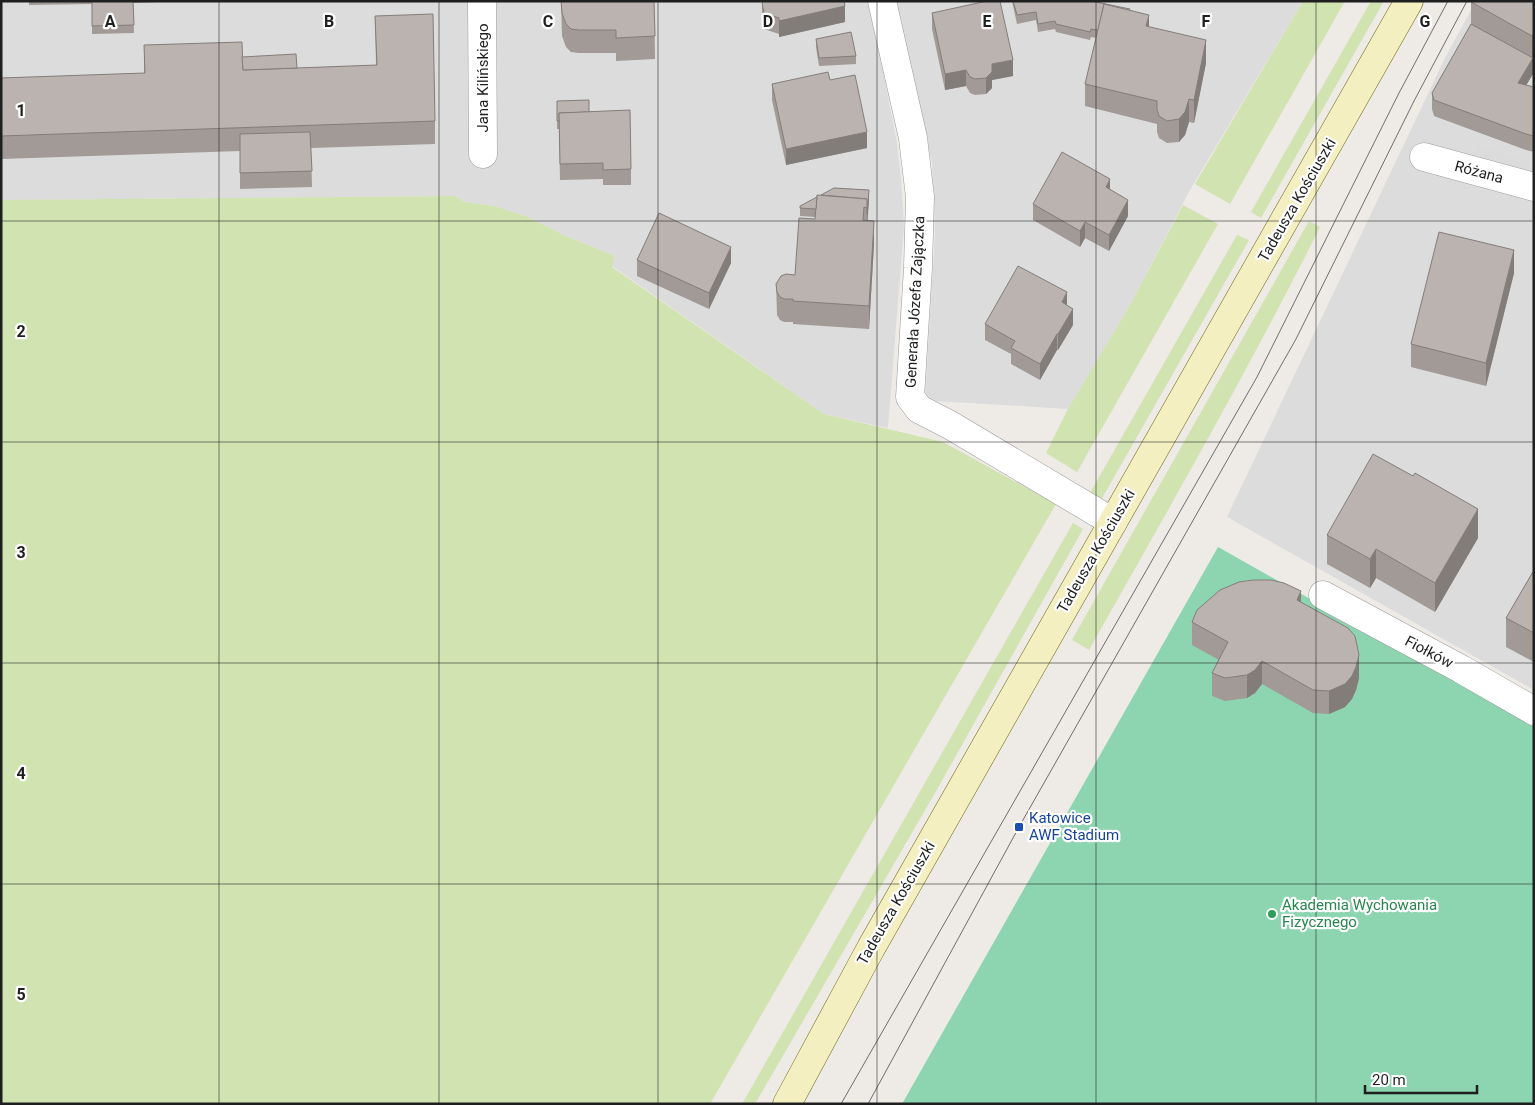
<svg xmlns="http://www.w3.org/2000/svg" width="1535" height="1105" viewBox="0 0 1535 1105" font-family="Roboto,sans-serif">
  <rect width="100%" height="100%" fill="#eeeae6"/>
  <!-- residential -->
  <g fill="#dcdcdc">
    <path d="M 1,1 L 869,1 L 897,143 L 901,180 L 904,225 L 888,428 L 824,414 L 612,266 L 615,256 L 566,236 L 528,217 L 495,206 L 464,202 L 456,196 L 1,200 Z"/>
    <path d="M 896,1 L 1303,1 L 1190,190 L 1130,305 L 1068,409 L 936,401 L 925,396 L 935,234 L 932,163 Z"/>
    <path d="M 1476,1 L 1534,1 L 1534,690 L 1227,517 L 1445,58 Z"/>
  </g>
  <!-- grass -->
  <g fill="#d0e3b1">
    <path d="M 1303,1 L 1345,1 L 1230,204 L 1195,184 Z"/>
    <path d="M 1371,1 L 1384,1 L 1261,218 L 1251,212 Z"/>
    <path d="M 456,196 L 464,202 L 495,206 L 528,217 L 566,236 L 615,256 L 612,267 L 824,414 L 943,442 L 1056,504 L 710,1104 L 1,1104 L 1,200 Z"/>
    <path d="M 1183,205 L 1218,224 L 1077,472 L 1046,453 L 1068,409 L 1130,305 Z"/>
    <path d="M 1309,221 L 1320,227 C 1248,371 1168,510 1089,650 L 1072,640 Z"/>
    <path d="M 1237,235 L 1249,240 L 1101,500 L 1090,493 Z"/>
    <path d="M 1073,523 L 1083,529 L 935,793 L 755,1104 L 742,1104 Z"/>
  </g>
  <!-- pitch -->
  <path fill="#8cd5b0" d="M 1218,547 L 1534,725 L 1534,1104 L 902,1104 Z"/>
  <!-- parking -->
  <path fill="#dbdbdb" d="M 1478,145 L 1534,163 L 1534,176 L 1507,169 L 1473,156 Z"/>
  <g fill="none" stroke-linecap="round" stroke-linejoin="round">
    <defs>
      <g id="street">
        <path d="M 482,1 L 483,154"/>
        <path d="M 882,1 L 913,138 L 920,197 L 918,268 L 910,397 L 919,409 L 950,425 L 1113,522"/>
        <path d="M 1424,157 L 1534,187"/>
        <path d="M 1323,595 L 1461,669 L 1534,711"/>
      </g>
      <path id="secondary" d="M 787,1104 L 871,948 L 1409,1"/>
    </defs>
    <!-- street casing -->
    <use href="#street" stroke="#9c9c9c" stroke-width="29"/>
    <!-- secondary casing -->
    <use href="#secondary" stroke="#6a6911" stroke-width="29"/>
    <!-- street -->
    <use href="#street" stroke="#fff" stroke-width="28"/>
    <!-- secondary -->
    <use href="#secondary" stroke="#f3efc0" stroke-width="28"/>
    <!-- tram -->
    <g stroke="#6d6d6d" stroke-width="1">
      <path d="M 841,1104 L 1257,377 L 1399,93 L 1448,1"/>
      <path d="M 868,1104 L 1019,827 L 1296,339 L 1414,101 L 1467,1"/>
    </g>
  </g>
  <!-- wall -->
  <g fill="#a19a96">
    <path d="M 29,1 L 186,1 L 133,3 L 134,33 L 92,34 L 92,4 L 29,5 Z"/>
    <path d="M 561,1 L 654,1 L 655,59 L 616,61 L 616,53 L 579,53 L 571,52 L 566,47 L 562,36 Z"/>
    <path d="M 1012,1 L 1091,1 L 1130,11 L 1149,27 L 1206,63 L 1194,123 L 1189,122 L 1185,135 L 1179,142 L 1167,143 L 1159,138 L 1157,132 L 1157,124 L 1085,106 L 1085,84 L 1096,38 L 1091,37 L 1090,40 L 1056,32 L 1055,29 L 1038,32 L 1036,20 L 1017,24 Z"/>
    <path d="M 1534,1 L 1533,74 L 1526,85 L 1534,87 L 1534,152 L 1526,150 L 1434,116 L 1432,109 L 1432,93 L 1471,24 L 1471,2 Z"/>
    <path d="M 762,3 L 845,22 L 779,37 L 779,34 L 764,29 L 762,19 Z"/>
    <path d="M 932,13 L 1013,76 L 992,80 L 992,88 L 986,94 L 975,95 L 970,93 L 966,86 L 945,90 L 932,29 Z"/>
    <path d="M 375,16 L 435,121 L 435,144 L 311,148 L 312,187 L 240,189 L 240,151 L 1,159 L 1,78 L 144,74 L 144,45 L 242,57 L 297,68 L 376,65 Z"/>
    <path d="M 816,39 L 856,56 L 856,64 L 819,66 L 816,47 Z"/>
    <path d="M 830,80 L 867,148 L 786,165 L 772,100 L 772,84 Z"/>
    <path d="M 557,101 L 589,112 L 631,169 L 631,185 L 603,185 L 603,179 L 560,180 L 559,129 L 557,129 Z"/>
    <path d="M 1110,189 L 1128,216 L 1109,251 L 1085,238 L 1080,247 L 1033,220 L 1033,204 Z"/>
    <path d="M 869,199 L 867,220 L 874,244 L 869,329 L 793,324 L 793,322 L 784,322 L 780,320 L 777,315 L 776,284 L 795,275 L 815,219 L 815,217 L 800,216 L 800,206 Z"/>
    <path d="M 637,260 L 731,263 L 709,309 L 637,276 Z"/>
    <path d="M 1514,273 L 1486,386 L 1411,367 L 1411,344 Z"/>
    <path d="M 1067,306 L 1073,325 L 1058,350 L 1057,350 L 1040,380 L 1011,364 L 1011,354 L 985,340 L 985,324 Z"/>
    <path d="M 1327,535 L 1478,538 L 1435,612 L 1376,578 L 1370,588 L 1327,564 Z"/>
    <path d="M 1534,570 L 1534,662 L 1506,647 L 1506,618 Z"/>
    <path d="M 1301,602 L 1359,678 L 1356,690 L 1352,699 L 1345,707 L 1329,714 L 1313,713 L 1262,684 L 1255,693 L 1247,698 L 1225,701 L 1212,696 L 1212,673 L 1219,660 L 1192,645 L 1192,622 Z"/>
  </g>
  <!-- shaded-wall -->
  <g fill="#837d7a">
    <path d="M 845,6 L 845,22 L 779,37 L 779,21 Z"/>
    <path d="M 1149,15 L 1149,38 L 1146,26 Z"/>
    <path d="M 1534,33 L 1534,71 L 1533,74 L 1518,99 L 1518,83 L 1532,59 L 1532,36 Z"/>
    <path d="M 1206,40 L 1206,63 L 1194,123 L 1194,100 Z"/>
    <path d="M 1013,60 L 1013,76 L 992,80 L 992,88 L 986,94 L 986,78 L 992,64 Z"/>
    <path d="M 966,70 L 966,86 L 945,90 L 945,74 Z"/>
    <path d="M 1189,99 L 1189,122 L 1185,135 L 1179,142 L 1179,119 Z"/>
    <path d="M 867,132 L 867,148 L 786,165 L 786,149 Z"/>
    <path d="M 1110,179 L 1110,195 L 1106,187 Z"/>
    <path d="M 869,190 L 869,199 L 867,231 L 867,208 Z"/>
    <path d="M 1128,200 L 1128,216 L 1109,251 L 1109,235 Z"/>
    <path d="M 874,221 L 874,244 L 869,329 L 869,306 Z"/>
    <path d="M 1085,222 L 1085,238 L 1080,247 L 1080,231 Z"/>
    <path d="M 731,247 L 731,263 L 709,309 L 709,293 Z"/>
    <path d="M 1514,250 L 1514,273 L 1486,386 L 1486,363 Z"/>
    <path d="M 1067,292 L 1067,308 L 1062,302 Z"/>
    <path d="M 1073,309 L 1073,325 L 1058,350 L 1058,334 Z"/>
    <path d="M 1057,334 L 1057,350 L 1040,380 L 1040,364 Z"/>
    <path d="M 1478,509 L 1478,538 L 1435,612 L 1435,583 Z"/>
    <path d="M 1376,549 L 1376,578 L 1370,588 L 1370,559 Z"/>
    <path d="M 1301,591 L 1301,614 L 1297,600 Z"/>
    <path d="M 1359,655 L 1359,678 L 1356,690 L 1352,699 L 1345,707 L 1329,714 L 1329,691 Z"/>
    <path d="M 1262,661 L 1262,684 L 1255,693 L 1247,698 L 1247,675 Z"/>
  </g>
  <!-- building -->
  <g fill="#bbb3af" stroke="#837d7a">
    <path d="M 92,1 L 133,1 L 134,25 L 92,26 Z"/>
    <path d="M 561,1 L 654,1 L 655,36 L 616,38 L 616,30 L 579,30 L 571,29 L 566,24 L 562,13 Z"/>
    <path d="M 764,1 L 844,1 L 845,6 L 779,21 L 779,18 L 764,13 L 762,3 Z"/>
    <path d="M 987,1 L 1000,1 L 1013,60 L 992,64 L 992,72 L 986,78 L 975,79 L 970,77 L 966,70 L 945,74 L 932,13 Z"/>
    <path d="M 1013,1 L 1091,1 L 1130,9 L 1129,11 L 1104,4 L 1098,30 L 1091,29 L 1090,32 L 1056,24 L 1055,21 L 1038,24 L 1036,12 L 1017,15 Z"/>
    <path d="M 1472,1 L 1534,1 L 1534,33 L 1532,36 L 1471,2 Z"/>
    <path d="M 1104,4 L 1149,15 L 1146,26 L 1206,40 L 1194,100 L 1189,99 L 1185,112 L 1179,119 L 1167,121 L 1159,116 L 1157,109 L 1157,101 L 1085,84 Z"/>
    <path d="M 433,14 L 435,121 L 1,136 L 1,78 L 145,73 L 144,45 L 242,42 L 243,70 L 377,65 L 375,16 Z"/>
    <path d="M 1471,24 L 1533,58 L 1518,83 L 1534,87 L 1534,136 L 1526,134 L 1434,100 L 1432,93 Z"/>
    <path d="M 851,32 L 856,56 L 819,58 L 816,39 Z"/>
    <path d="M 296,54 L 297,68 L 243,70 L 242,57 Z"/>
    <path d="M 828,72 L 830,80 L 855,75 L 867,132 L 786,149 L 772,84 Z"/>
    <path d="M 589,100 L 589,112 L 559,113 L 559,121 L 557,121 L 557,101 Z"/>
    <path d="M 630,110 L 631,169 L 603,170 L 603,163 L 560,164 L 559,113 Z"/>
    <path d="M 310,132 L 312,171 L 240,173 L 240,134 Z"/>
    <path d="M 1062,152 L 1110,179 L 1106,187 L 1128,200 L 1109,235 L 1085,222 L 1080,231 L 1033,204 Z"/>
    <path d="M 834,188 L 869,190 L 867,214 L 867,199 L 821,195 Z"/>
    <path d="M 817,195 L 867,199 L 867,208 L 864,207 L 863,220 L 874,221 L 869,306 L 793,301 L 793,299 L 784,299 L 780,297 L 777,292 L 776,284 L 781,276 L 786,274 L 795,275 L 799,218 L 815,219 Z"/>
    <path d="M 817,197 L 816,209 L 800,208 L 800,206 Z"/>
    <path d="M 659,213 L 731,247 L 709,293 L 637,260 Z"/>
    <path d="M 1439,232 L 1514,250 L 1486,363 L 1411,344 Z"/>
    <path d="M 1018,266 L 1067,292 L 1062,302 L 1073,309 L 1058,334 L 1057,334 L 1040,364 L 1011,348 L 1015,341 L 985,324 Z"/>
    <path d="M 1373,454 L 1413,476 L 1415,473 L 1478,509 L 1435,583 L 1376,549 L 1370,559 L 1327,535 Z"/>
    <path d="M 1534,570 L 1534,633 L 1506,618 Z"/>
    <path d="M 1253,580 L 1271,580 L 1284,583 L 1301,591 L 1297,600 L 1348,628 L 1355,636 L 1359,655 L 1356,667 L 1352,676 L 1345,684 L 1329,691 L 1313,690 L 1262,661 L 1255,670 L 1247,675 L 1225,678 L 1212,673 L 1228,642 L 1192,622 L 1197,610 L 1220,590 L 1239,582 Z"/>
  </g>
  <!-- grid -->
  <path fill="none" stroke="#1f1f1f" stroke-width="1" stroke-opacity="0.55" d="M 219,1 L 219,1104M 439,1 L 439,1104M 658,1 L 658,1104M 877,1 L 877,1104M 1096,1 L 1096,1104M 1316,1 L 1316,1104M 1,221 L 1534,221M 1,442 L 1534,442M 1,663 L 1534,663M 1,884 L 1534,884"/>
  <!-- markers -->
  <rect fill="#1a4fb4" stroke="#fff" stroke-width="2" x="1014" y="822" width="10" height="10" rx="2.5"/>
  <circle fill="#2e9e5b" stroke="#fff" stroke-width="2" cx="1272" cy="914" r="5"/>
  <g text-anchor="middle" stroke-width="4.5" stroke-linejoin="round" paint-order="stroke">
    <!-- street labels -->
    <g font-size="15" fill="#1f1f1f" stroke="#fff">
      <text transform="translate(483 78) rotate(-90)" y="5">Jana Kilińskiego</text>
      <text transform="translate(1479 172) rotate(15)" y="5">Różana</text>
      <text transform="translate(1297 200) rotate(-60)" y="5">Tadeusza Kościuszki</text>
      <text transform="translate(915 302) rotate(-87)" y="5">Generała Józefa Zajączka</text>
      <text transform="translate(1096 551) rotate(-60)" y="5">Tadeusza Kościuszki</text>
      <text transform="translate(1429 652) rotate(28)" y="5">Fiołków</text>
      <text transform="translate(896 903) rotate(-60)" y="5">Tadeusza Kościuszki</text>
    </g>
    <!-- transit labels -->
    <g font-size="15" fill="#164399" stroke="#fff" text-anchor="start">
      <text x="1029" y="823">Katowice<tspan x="1029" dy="17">AWF Stadium</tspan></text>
    </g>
    <!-- leisure labels -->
    <g font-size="15" fill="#27864d" stroke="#fff" text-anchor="start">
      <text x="1282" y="910">Akademia Wychowania<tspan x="1282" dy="17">Fizycznego</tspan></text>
    </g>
  </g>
  <g font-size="16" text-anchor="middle" font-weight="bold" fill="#1f1f1f" stroke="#fff" stroke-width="4.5" stroke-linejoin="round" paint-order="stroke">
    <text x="110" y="27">A</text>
    <text x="329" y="27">B</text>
    <text x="548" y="27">C</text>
    <text x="768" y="27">D</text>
    <text x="987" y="27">E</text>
    <text x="1206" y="27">F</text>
    <text x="1425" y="27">G</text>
    <text x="21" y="116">1</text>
    <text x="21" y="337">2</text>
    <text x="21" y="558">3</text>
    <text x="21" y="779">4</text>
    <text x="21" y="1000">5</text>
  </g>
  <!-- border -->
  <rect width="1535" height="1105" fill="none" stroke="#1f1f1f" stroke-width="5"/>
  <!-- scale -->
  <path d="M1365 1085v8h112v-8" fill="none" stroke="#1f1f1f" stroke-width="2.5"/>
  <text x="1372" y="1085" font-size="15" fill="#1f1f1f" stroke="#ffffff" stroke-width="4" paint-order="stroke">20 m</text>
</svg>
